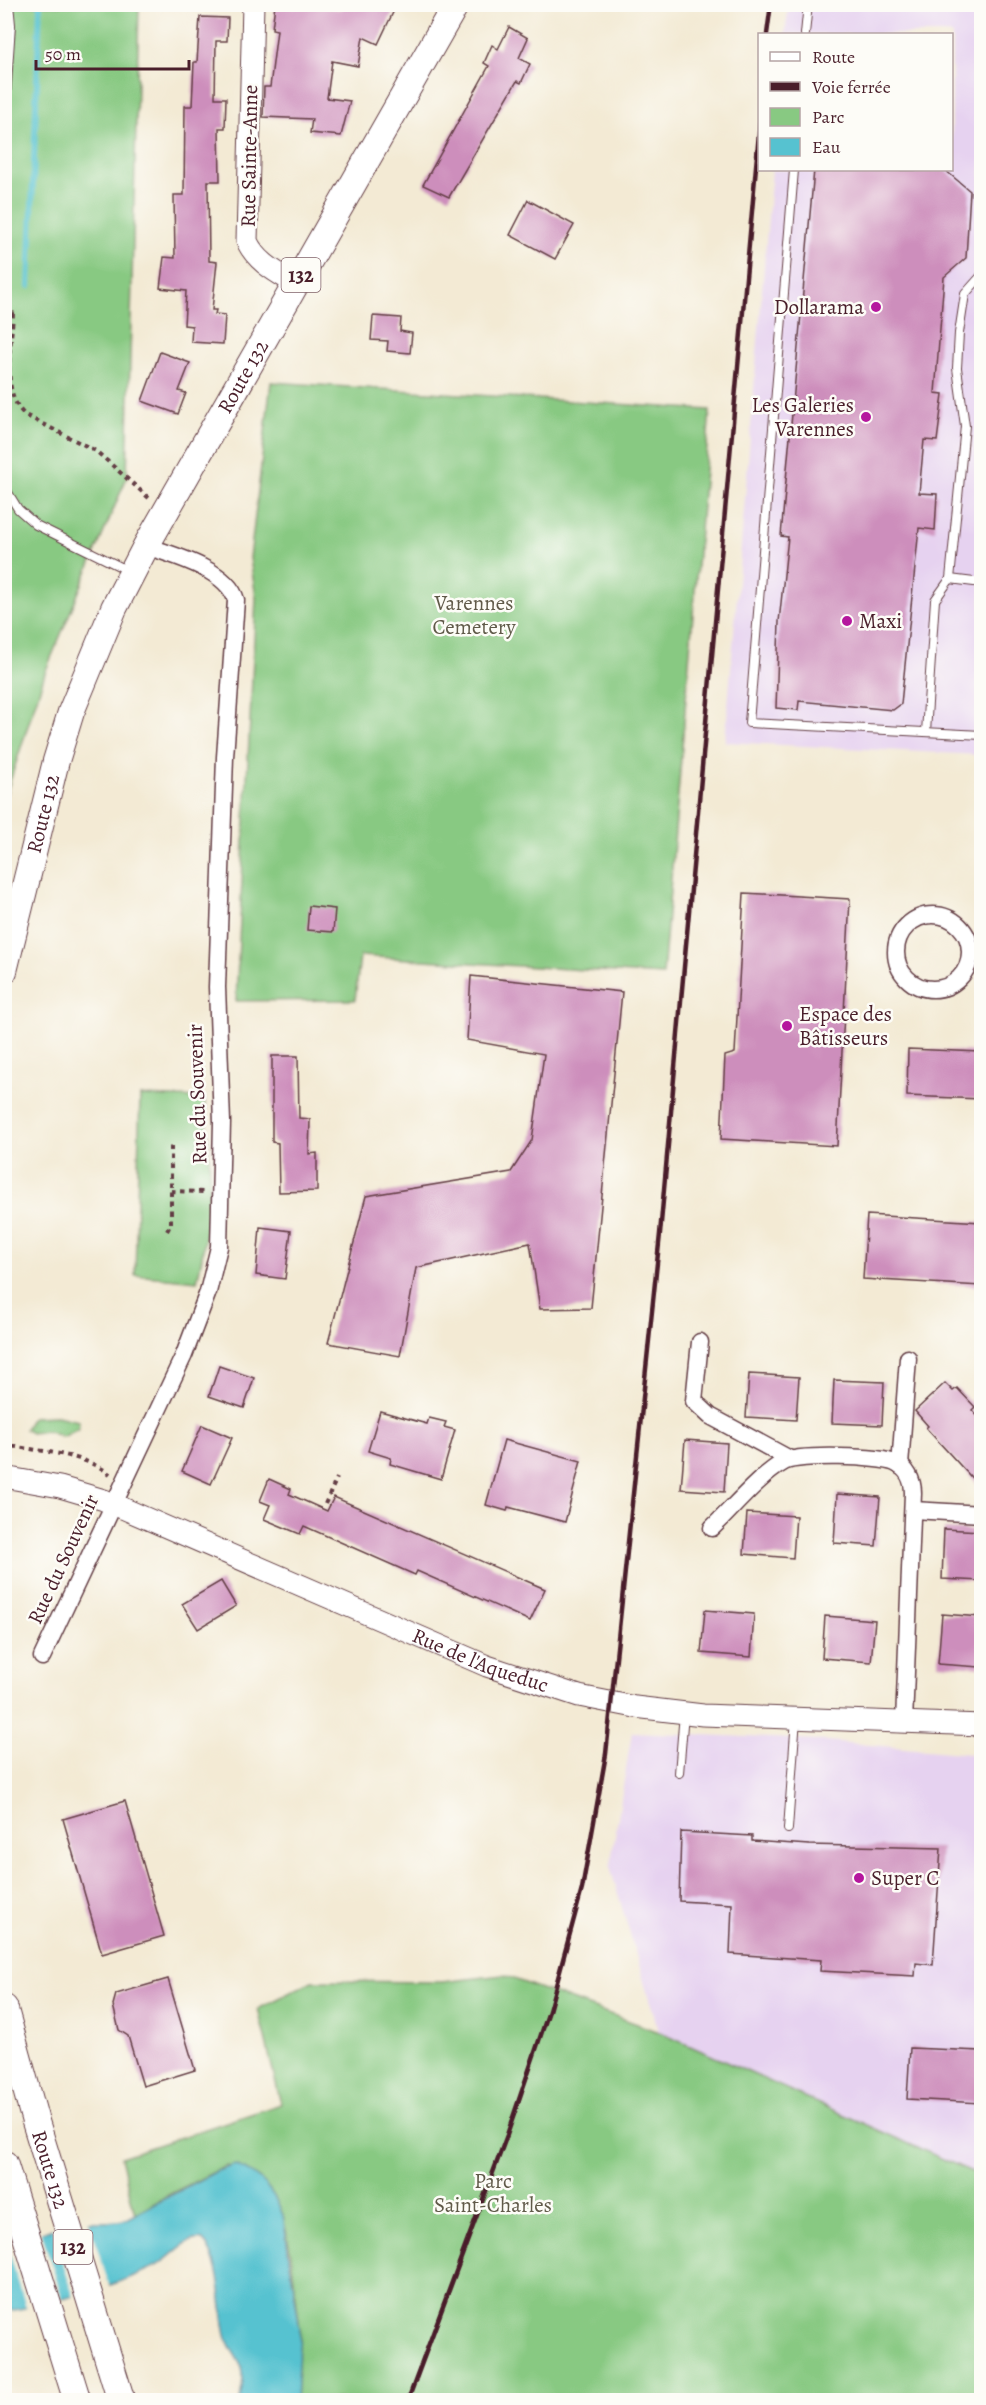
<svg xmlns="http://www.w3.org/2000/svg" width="986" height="2405" viewBox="0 0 986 2405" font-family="Alegreya,serif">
  <rect width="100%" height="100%" fill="#fdfcf7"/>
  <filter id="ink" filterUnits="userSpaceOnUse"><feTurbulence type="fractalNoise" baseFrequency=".0167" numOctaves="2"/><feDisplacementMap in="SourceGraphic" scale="12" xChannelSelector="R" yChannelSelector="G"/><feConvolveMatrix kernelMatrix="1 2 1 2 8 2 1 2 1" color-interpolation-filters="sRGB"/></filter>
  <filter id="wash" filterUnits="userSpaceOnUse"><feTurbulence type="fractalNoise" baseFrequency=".008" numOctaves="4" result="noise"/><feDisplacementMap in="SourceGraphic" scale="24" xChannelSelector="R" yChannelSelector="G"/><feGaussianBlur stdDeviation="1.35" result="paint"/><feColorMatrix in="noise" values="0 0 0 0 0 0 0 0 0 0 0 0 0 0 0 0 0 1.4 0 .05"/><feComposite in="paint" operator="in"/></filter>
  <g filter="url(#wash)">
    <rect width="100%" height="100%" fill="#f3ead4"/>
    <!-- built -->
    <g fill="#e6d2f0">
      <path d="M 789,5 L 981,5 L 981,755 L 725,742 L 772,170 L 952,170 L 952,34 L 785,34 Z"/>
      <path d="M 632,1732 L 816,1740 L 981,1755 L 981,2176 L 659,2032 L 610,1867 Z"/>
    </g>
    <!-- green -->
    <g fill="#88c982" stroke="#697456" stroke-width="1.5">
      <path d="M 5,5 L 139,5 L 127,477 L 46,670 L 5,797 Z"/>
      <path d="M 271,382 L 710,410 L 663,975 L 360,956 L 355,1000 L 236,1001 L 256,598 L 250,558 Z"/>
      <path d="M 140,1096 L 204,1098 C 213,1158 211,1222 197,1281 L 135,1275 Z"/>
      <path d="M 57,1416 L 79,1421 L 78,1429 L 63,1437 L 46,1431 L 31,1433 L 25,1429 L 32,1417 Z"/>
      <path d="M 503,1975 L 659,2032 L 981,2176 L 981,2400 L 296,2400 L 300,2330 L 291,2255 L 283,2215 L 260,2179 L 244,2169 L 226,2166 L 168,2195 L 135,2215 L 121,2157 L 281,2104 L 258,2009 L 312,1981 L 442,1982 Z"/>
    </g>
    <!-- water -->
    <path fill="#56c2d0" stroke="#50707e" stroke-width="1.5" d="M 235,2165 C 260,2174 274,2191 283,2215 L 300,2330 L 296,2400 L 240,2400 C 241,2391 245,2378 242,2368 C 238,2358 230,2349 227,2339 C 218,2306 225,2270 203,2240 C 185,2236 172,2258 156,2266 C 110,2289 55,2302 5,2312 L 5,2249 C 29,2238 49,2226 76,2223 C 93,2220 108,2224 124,2220 L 217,2171 Z"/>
    <!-- pier -->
    <g fill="#f3ead4">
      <path d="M 88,2219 L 110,2288 L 74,2298 L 51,2224 Z"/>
      <path d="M 40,2228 L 63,2301 L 27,2310 L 7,2245 Z"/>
    </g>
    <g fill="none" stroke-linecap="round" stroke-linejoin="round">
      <!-- stream -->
      <path stroke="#56c2d0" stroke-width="6" d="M 29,286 L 40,4"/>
    </g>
    <g id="blocks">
      <!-- building -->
      <g fill="#cd8ebc">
        <path d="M 275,4 L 341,9 L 343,4 L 397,4 L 378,44 L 363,37 L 358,66 L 332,61 L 327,98 L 350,101 L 341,136 L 310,133 L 312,119 L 263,117 L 264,87 L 270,87 L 277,30 L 272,29 Z"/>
        <path d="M 200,17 L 228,18 L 227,41 L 216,41 L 215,98 L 226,98 L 225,128 L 219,128 L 220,181 L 208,181 L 209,261 L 217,262 L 212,310 L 216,310 L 215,314 L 225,315 L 223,344 L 191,342 L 192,326 L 184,325 L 186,291 L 160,288 L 164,257 L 175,258 L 174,195 L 184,195 L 185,106 L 192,106 L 194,62 L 197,62 Z"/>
        <path d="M 509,27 L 528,38 L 519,58 L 530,64 L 521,83 L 517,81 L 449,197 L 423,185 L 489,66 L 484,63 L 492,45 L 498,49 Z"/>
        <path d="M 814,170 L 945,170 L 970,191 L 966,258 L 944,277 L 935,393 L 943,394 L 937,441 L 924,440 L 919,493 L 937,494 L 935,530 L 919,528 L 901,704 L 893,710 L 799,701 L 798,710 L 776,708 L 779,622 L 788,537 L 781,536 Z"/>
        <path d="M 528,200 L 574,225 L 555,259 L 510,235 Z"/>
        <path d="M 373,316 L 401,318 L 400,331 L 412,333 L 410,353 L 387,351 L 388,341 L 371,340 Z"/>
        <path d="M 160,352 L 190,363 L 179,391 L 186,393 L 178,414 L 142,401 Z"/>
        <path d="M 744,893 L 850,899 L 837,1146 L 721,1139 L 725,1056 L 735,1053 Z"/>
        <path d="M 309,906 L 335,909 L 333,932 L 307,930 Z"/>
        <path d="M 471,976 L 622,992 L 591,1308 L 540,1309 L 530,1243 L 416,1268 L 400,1356 L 328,1343 L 366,1196 L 511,1172 L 532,1140 L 544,1054 L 467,1040 Z"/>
        <path d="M 908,1049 L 981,1052 L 981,1099 L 907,1096 Z"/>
        <path d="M 272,1056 L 298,1056 L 299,1118 L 310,1119 L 309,1154 L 317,1153 L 317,1191 L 279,1192 L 278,1143 L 272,1142 Z"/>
        <path d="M 867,1215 L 981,1222 L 981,1286 L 863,1279 Z"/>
        <path d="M 260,1227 L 291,1231 L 285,1279 L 256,1275 Z"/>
        <path d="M 219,1366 L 254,1378 L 244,1408 L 209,1396 Z"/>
        <path d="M 749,1374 L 799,1377 L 796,1420 L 746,1417 Z"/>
        <path d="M 834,1380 L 884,1382 L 882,1425 L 832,1423 Z"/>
        <path d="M 945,1383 L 953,1391 L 957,1388 L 975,1407 L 972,1410 L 981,1420 L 981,1488 L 926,1428 L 928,1426 L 915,1411 Z"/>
        <path d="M 380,1411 L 427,1424 L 429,1418 L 446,1422 L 444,1427 L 455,1430 L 441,1479 L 390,1464 L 391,1458 L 368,1451 Z"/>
        <path d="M 202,1425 L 232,1438 L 211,1484 L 182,1471 Z"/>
        <path d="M 504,1440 L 581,1461 L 565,1522 L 508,1507 L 507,1511 L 486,1505 Z"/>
        <path d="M 685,1440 L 727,1443 L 724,1492 L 681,1489 Z"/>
        <path d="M 269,1479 L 291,1489 L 289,1494 L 327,1511 L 334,1497 L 545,1589 L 530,1621 L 417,1571 L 415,1575 L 304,1526 L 300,1534 L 264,1519 L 270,1505 L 260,1501 Z"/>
        <path d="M 837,1494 L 880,1497 L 876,1546 L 834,1543 Z"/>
        <path d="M 747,1513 L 796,1516 L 793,1558 L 744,1554 Z"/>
        <path d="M 944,1529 L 981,1531 L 981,1581 L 942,1579 Z"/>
        <path d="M 221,1581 L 236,1606 L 198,1629 L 182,1604 Z"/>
        <path d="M 705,1610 L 754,1614 L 751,1657 L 701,1653 Z"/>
        <path d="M 942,1614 L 981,1617 L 980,1667 L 938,1664 Z"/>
        <path d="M 825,1616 L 875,1620 L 871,1662 L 822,1658 Z"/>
        <path d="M 125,1801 L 164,1936 L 102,1954 L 63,1819 Z"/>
        <path d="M 681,1832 L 752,1836 L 752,1841 L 809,1845 L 941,1848 L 933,1965 L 916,1963 L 915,1976 L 820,1971 L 821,1960 L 730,1954 L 732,1904 L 679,1901 Z"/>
        <path d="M 168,1979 L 195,2070 L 143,2086 L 128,2036 L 119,2030 L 113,2005 L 116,1994 Z"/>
        <path d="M 910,2048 L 981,2051 L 981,2103 L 907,2099 Z"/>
      </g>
    </g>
  </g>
  <g filter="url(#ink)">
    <use href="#blocks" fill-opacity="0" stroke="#633d44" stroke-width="1.5"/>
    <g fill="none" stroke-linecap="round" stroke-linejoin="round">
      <defs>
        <g id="service">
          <path d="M 805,34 L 808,4"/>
          <path d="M 4,128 L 11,25 L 9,4"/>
          <path d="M 794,170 L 749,723 L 982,735"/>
          <path d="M 4,486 L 18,509 L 36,525 L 129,571"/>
          <path d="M 950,579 L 982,583"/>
          <path d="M 926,732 L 935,600 L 950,579 L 965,426 L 957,368 L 959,333 L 965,294 L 982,275"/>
          <path d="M 679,1773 L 684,1713"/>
          <path d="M 788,1829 L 796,1718"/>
        </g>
        <g id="minor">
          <circle cx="933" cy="952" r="37"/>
          <path d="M 700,1342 L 694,1401 L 710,1416 L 790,1459"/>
          <path d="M 900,1466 L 908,1358"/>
          <path d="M 913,1510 L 982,1514"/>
          <path d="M 712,1528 C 733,1508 759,1476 784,1462 C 798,1454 880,1456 895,1463 C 907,1468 913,1480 913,1493 L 904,1723"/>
          <path d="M 42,1657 L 184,1355 L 208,1292 L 219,1247 L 222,1122 L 217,987 L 225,757 L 236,600 C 228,570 173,555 146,546"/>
        </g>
        <g id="tertiary">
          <path d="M 253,4 L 247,241 C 256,262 278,273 296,284"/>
          <path id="s1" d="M 4,1477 L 60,1487 L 104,1500 L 487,1666 L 579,1696 L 635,1707 L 703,1715 L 982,1725"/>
        </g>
        <g id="primary">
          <path id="s2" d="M 4,971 L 56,761 L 71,712 L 114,608 L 146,546 L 456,4"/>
        </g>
        <g id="trunk">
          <path id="s3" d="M 4,2008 L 35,2120 L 121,2400"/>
          <path d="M 4,2164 L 77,2400"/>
        </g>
      </defs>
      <!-- service casing -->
      <use href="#service" stroke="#633d44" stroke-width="10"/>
      <!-- minor casing -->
      <use href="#minor" stroke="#633d44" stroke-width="19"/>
      <!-- tertiary casing -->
      <use href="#tertiary" stroke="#633d44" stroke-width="23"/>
      <!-- primary casing -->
      <use href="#primary" stroke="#633d44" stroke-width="28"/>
      <!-- trunk casing -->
      <use href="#trunk" stroke="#633d44" stroke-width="29"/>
      <!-- path -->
      <g stroke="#633d44" stroke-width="4" stroke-dasharray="4.5 4.5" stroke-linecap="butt">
        <path d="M 4,312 L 13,313 C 12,344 0,392 25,415 L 96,451 L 150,499"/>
        <path d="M 171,1191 L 203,1192"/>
        <path d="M 167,1231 L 171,1224 L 171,1145"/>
        <path d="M 4,1445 C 38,1451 82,1453 110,1474"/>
        <path d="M 325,1504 L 337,1478"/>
      </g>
      <!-- service -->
      <use href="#service" stroke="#fff" stroke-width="8"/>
      <!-- minor -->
      <use href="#minor" stroke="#fff" stroke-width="16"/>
      <!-- tertiary -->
      <use href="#tertiary" stroke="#fff" stroke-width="21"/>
      <!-- primary -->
      <use href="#primary" stroke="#fff" stroke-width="26"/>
      <!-- trunk -->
      <use href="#trunk" stroke="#fff" stroke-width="27"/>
      <!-- rail -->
      <g stroke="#4a1f2b" stroke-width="4.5">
        <path d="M 767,34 L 771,4"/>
        <path d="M 408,2400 L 507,2135 L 549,2011 L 582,1889 L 606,1754 L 660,1234 L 760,122"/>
      </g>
    </g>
  </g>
  <!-- markers -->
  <g fill="#b5179e" stroke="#fdfcf7" stroke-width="2">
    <circle cx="876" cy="307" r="6"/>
    <circle cx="866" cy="417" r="6"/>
    <circle cx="847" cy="621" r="6"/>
    <circle cx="787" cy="1026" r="6"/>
    <circle cx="859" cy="1878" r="6"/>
  </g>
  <g text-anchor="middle" stroke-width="5" stroke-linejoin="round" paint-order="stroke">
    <!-- shield labels -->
    <g fill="#fdfcf7" stroke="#806168" stroke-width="1.5">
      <rect x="281.5" y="258" width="39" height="34" rx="4.5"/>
      <rect x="53.5" y="2230" width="39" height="34" rx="4.5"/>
    </g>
    <g font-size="20" font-weight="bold" fill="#4a1f2b">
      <text x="301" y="282">132</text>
      <text x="73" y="2254">132</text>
    </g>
    <!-- street labels -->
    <g font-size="21" fill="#4a1f2b" stroke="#fdfcf7">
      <text transform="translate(249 156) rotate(-89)" y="7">Rue Sainte-Anne</text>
      <text dy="7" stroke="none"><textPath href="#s2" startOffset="645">Route 132</textPath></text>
      <text dy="7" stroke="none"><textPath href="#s2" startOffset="162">Route 132</textPath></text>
      <text transform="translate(197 1094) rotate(-92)" y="7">Rue du Souvenir</text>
      <text transform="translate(63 1559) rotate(-65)" y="7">Rue du Souvenir</text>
      <text dy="7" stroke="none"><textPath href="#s1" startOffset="512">Rue de l'Aqueduc</textPath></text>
      <text dy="7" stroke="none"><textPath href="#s3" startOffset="168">Route 132</textPath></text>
    </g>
    <!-- poi labels -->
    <g font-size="21" fill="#4a1f2b" stroke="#fdfcf7" text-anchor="start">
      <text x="864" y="314" text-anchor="end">Dollarama</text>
      <text x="854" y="412" text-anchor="end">Les Galeries<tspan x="854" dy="24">Varennes</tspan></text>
      <text x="859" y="628">Maxi</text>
      <text x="799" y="1021">Espace des<tspan x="799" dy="24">Bâtisseurs</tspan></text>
      <text x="871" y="1885">Super C</text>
    </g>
    <!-- park labels -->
    <g font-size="21" fill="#605a49" stroke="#fdfcf7">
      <text x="474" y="610">Varennes<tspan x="474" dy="24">Cemetery</tspan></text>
      <text x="493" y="2188">Parc<tspan x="493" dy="24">Saint-Charles</tspan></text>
    </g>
  </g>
  <!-- margin -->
  <rect width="986" height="2405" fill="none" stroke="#fdfcf7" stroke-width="24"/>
  <!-- legend -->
  <rect x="758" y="33" width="195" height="138" fill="#fdfcf7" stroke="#b5a4a5" stroke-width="1.5"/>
  <rect x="770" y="52" width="30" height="9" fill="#ffffff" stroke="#b5a4a5" stroke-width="1.5"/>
  <text x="812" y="63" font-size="18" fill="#4a1f2b">Route</text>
  <rect x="770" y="82" width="30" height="9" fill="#4a1f2b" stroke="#b5a4a5" stroke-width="1.5"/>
  <text x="812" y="93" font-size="18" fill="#4a1f2b">Voie ferrée</text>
  <rect x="770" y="108" width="30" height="18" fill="#88c982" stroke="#b5a4a5" stroke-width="1.5"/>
  <text x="812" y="123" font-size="18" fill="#4a1f2b">Parc</text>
  <rect x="770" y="138" width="30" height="18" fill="#56c2d0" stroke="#b5a4a5" stroke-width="1.5"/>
  <text x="812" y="153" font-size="18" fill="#4a1f2b">Eau</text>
  <!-- scale -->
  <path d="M36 60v9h153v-9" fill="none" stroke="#4a1f2b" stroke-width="3"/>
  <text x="45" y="60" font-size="18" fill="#4a1f2b" stroke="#fdfcf7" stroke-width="4.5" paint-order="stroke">50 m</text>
</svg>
